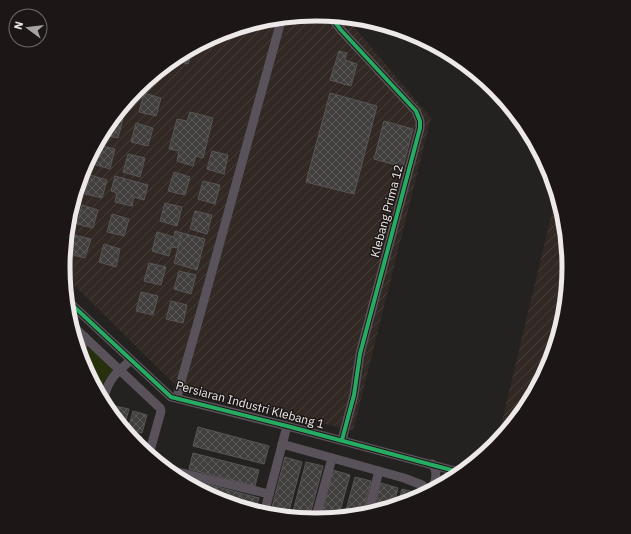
<svg xmlns="http://www.w3.org/2000/svg" width="631" height="534" viewBox="0 0 631 534" font-family="'IBM Plex Sans',sans-serif">
  <defs>
    <pattern id="industrial-furrows" width="10" height="10" patternUnits="userSpaceOnUse"><rect width="10" height="10" fill="#322925"/><path d="M-1 1l2-2M0 10L10 0M9 11l2-2" fill="none" stroke="#463e3a"/></pattern>
    <pattern id="building-cross-hatch" width="8" height="8" patternUnits="userSpaceOnUse"><rect width="8" height="8" fill="#413f3e"/><path d="M0 0l8 8M0 8l8-8" fill="none" stroke="#5d5b5a"/></pattern>
  </defs>
  <rect width="100%" height="100%" fill="#242220"/>
  <!-- industrial -->
  <g fill="url(#industrial-furrows)">
    <path d="M 316,14 L 349,21 L 431,118 L 353,431 L 174,384 L 69,280 L 65,279 L 63,267 L 82,170 L 137,88 L 219,33 Z"/>
    <path d="M 555,200 L 568,267 L 549,364 L 497,442 Z"/>
  </g>
  <!-- park -->
  <path fill="#26300d" d="M 88,348 L 92,349 L 113,367 L 112,371 L 104,382 L 101,392 L 82,364 L 84,351 Z"/>
  <!-- building -->
  <g fill="url(#building-cross-hatch)" stroke="#585655">
    <path d="M 192,51 L 188,64 L 177,61 Z"/>
    <path d="M 339,51 L 347,53 L 345,60 L 357,64 L 351,86 L 330,80 Z"/>
    <path d="M 144,93 L 161,98 L 156,116 L 139,112 Z"/>
    <path d="M 330,93 L 377,106 L 354,194 L 306,182 Z"/>
    <path d="M 190,112 L 213,118 L 203,158 L 196,156 L 193,166 L 177,161 L 179,151 L 169,149 L 177,119 L 187,121 Z"/>
    <path d="M 117,117 L 123,119 L 118,138 L 105,135 Z"/>
    <path d="M 384,121 L 413,129 L 403,167 L 374,159 Z"/>
    <path d="M 136,123 L 153,128 L 148,146 L 131,142 Z"/>
    <path d="M 99,145 L 115,149 L 110,169 L 93,164 Z"/>
    <path d="M 212,151 L 228,155 L 224,174 L 207,169 Z"/>
    <path d="M 128,154 L 145,158 L 140,177 L 123,172 Z"/>
    <path d="M 174,172 L 190,177 L 185,195 L 168,191 Z"/>
    <path d="M 90,175 L 107,180 L 102,198 L 85,194 Z"/>
    <path d="M 115,176 L 148,185 L 144,200 L 134,197 L 132,206 L 115,202 L 117,193 L 111,191 Z"/>
    <path d="M 203,181 L 220,185 L 215,204 L 198,199 Z"/>
    <path d="M 165,203 L 182,207 L 177,226 L 160,221 Z"/>
    <path d="M 82,205 L 98,210 L 93,228 L 77,224 Z"/>
    <path d="M 195,211 L 212,215 L 207,234 L 190,229 Z"/>
    <path d="M 112,214 L 129,219 L 124,236 L 107,232 Z"/>
    <path d="M 175,231 L 182,233 L 178,248 L 171,247 L 169,256 L 152,251 L 157,232 L 174,237 Z"/>
    <path d="M 182,233 L 205,239 L 197,270 L 174,263 Z"/>
    <path d="M 74,235 L 91,239 L 85,258 L 69,254 Z"/>
    <path d="M 104,244 L 120,249 L 116,267 L 99,262 Z"/>
    <path d="M 149,263 L 166,267 L 161,285 L 144,281 Z"/>
    <path d="M 179,271 L 196,275 L 191,294 L 174,289 Z"/>
    <path d="M 141,292 L 158,296 L 153,315 L 136,311 Z"/>
    <path d="M 171,301 L 187,305 L 183,323 L 166,319 Z"/>
    <path d="M 544,361 L 549,362 L 549,364 L 539,380 Z"/>
    <path d="M 115,406 L 129,409 L 124,427 L 113,411 Z"/>
    <path d="M 133,411 L 147,415 L 142,433 L 128,429 Z"/>
    <path d="M 198,427 L 269,446 L 264,464 L 193,446 Z"/>
    <path d="M 129,434 L 142,437 L 139,447 L 136,446 Z"/>
    <path d="M 193,453 L 259,470 L 255,486 L 189,469 Z"/>
    <path d="M 285,457 L 302,462 L 288,515 L 271,511 Z"/>
    <path d="M 306,462 L 323,466 L 309,519 L 292,515 Z"/>
    <path d="M 333,470 L 350,475 L 339,515 L 320,519 Z"/>
    <path d="M 355,477 L 371,481 L 363,511 L 345,514 Z"/>
    <path d="M 184,478 L 259,498 L 256,508 L 218,501 Z"/>
    <path d="M 381,483 L 398,488 L 394,504 L 374,508 Z"/>
    <path d="M 402,489 L 418,493 L 416,498 L 412,501 L 398,504 Z"/>
  </g>
  <g fill="none" stroke-linecap="round" stroke-linejoin="round">
    <!-- minor -->
    <g stroke="#59525a" stroke-width="9">
      <path d="M 331,17 L 341,30 L 416,111 L 420,121 L 420,128 L 360,354 L 354,395 L 342,440"/>
      <path d="M 70,303 L 171,397 L 287,426 L 455,471"/>
      <path d="M 75,328 L 160,408 L 161,411 L 160,415 L 149,454"/>
      <path d="M 80,355 L 85,337"/>
      <path d="M 104,397 C 109,378 117,372 131,360"/>
      <path d="M 177,398 L 182,378 L 201,311 L 281,21"/>
      <path d="M 282,444 L 404,478 L 422,485 L 427,491"/>
      <path d="M 432,464 C 438,470 436,480 433,487"/>
      <path d="M 174,471 L 269,494"/>
      <path d="M 369,509 L 379,471"/>
      <path d="M 265,510 L 287,426"/>
      <path d="M 315,520 L 332,458"/>
    </g>
    <defs>
      <g id="cycleway">
        <path d="M 331,17 L 341,30 L 416,111 L 420,121 L 420,128 L 360,354 L 354,395 L 342,440"/>
        <path d="M 70,303 L 171,397 L 287,426 L 455,471"/>
      </g>
    </defs>
    <!-- cycleway casing -->
    <use href="#cycleway" stroke="#1c1716" stroke-width="6"/>
    <!-- cycleway -->
    <use href="#cycleway" stroke="#26ab63" stroke-width="4"/>
  </g>
  <g text-anchor="middle" stroke-width="3" stroke-linejoin="round" paint-order="stroke">
    <!-- street labels -->
    <g font-size="12" fill="#ede9e8" stroke="#1c1716">
      <text transform="translate(387 211) rotate(-75)" y="4">Klebang Prima 12</text>
      <text transform="translate(250 405) rotate(15)" y="4">Persiaran Industri Klebang 1</text>
    </g>
  </g>
  <!-- crop -->
  <path d="M0 0H631V534H0ZM70 267a246 246 0 1 1 492 0a246 246 0 1 1-492 0Z" fill="#1c1716" fill-rule="evenodd"/>
  <path fill="none" stroke="#ede9e8" stroke-width="5" d="M70 267a246 246 0 1 1 492 0a246 246 0 1 1-492 0Z"/>
  <!-- north arrow -->
  <g transform="translate(28 28) rotate(285)"><circle r="19" fill="#1c1716" stroke="#706b6a"/>
  <path d="M0-3L7 15L0 10L-7 15Z" fill="#a7a3a2"/>
  <text y="-6" font-size="11" font-weight="bold" text-anchor="middle" fill="#ede9e8">N</text>
  </g>
</svg>
